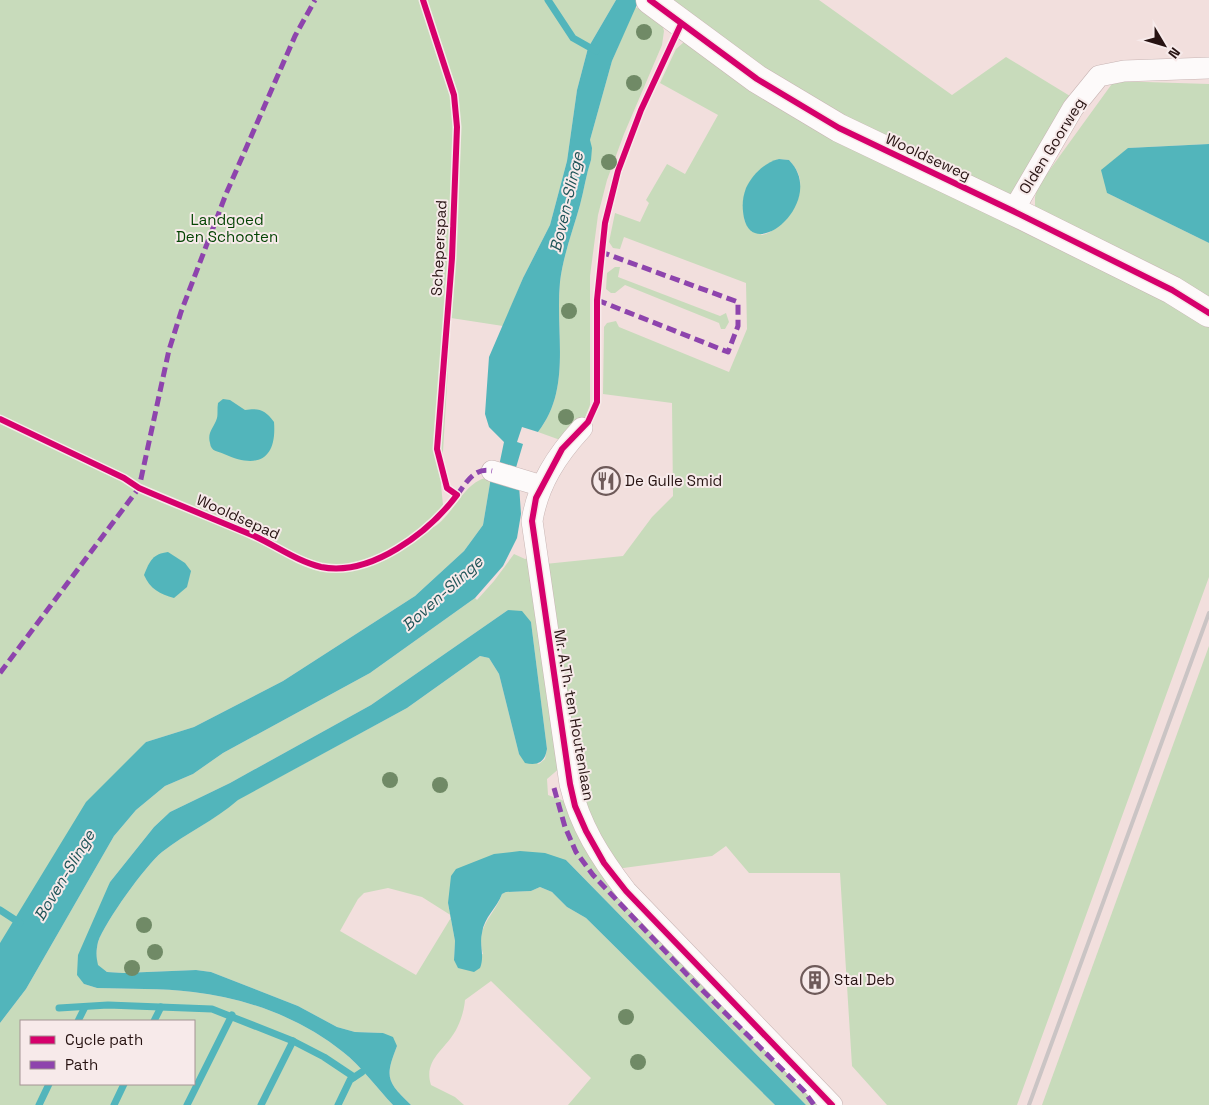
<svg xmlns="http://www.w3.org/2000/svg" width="1209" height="1105" viewBox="0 0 1209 1105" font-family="'Space Grotesk',sans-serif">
  <rect width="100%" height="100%" fill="#f2dfdd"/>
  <!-- green -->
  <g fill="#c8dbbb" fill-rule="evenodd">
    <path d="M 0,0 L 616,0 L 588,48 L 577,90 L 567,161 L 550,225 L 523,278 L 503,326 L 451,318 L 441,485 L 443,505 L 437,513 L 434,527 C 455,514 464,479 491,477 L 483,525 L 464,551 L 415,596 L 283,681 L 194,727 L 146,742 L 0,944 Z"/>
    <path d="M 669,0 L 819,0 L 952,95 L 1006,57 L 1070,96 L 1016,189 L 1008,196 L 788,89 Z"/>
    <path d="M 635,7 L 661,20 L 664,31 L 662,45 L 624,134 L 607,180 L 598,215 L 590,276 L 590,405 L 585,418 L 563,441 L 538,432 C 572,389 555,332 560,282 C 563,256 573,230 580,205 C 584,190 586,175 591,160 L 590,140 L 612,61 Z"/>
    <path d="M 684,42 L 1199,320 L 1209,327 L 1209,577 L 1017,1105 L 887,1105 L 852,1066 L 840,873 L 749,873 L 726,846 L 712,856 L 616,869 L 582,804 L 545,564 L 623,556 L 652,517 L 673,496 L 672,403 L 603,394 L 604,327 L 607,323 L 616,321 L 619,327 L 729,372 L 747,329 L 746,283 L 624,237 L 620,249 L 613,248 L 609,242 L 615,213 L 640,222 L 649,203 L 646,200 L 667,164 L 685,174 L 718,115 L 660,83 L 676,49 ZM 779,159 L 789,160 C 809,181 799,197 785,216 C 778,226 774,232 762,235 L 745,222 C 739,193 751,169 779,159 Z"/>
    <path d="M 1114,81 L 1209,84 L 1209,144 L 1128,148 L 1107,193 L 1209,243 L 1209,299 L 1035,207 L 1035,197 L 1038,186 Z"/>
    <path d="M 615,267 L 620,267 L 618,277 L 720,316 L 726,313 L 729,322 L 725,329 L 721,329 L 719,323 L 625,285 L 615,293 L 611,293 L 606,289 L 607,273 Z"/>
    <path d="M 514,554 L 525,559 L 531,557 L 561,767 L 547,779 L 548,795 L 567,802 L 580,833 L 825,1105 L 806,1105 L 566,860 L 448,903 L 455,941 L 454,960 L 483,954 C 475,925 494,917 502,894 L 506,892 L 531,891 L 540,887 L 552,892 L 567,907 L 586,918 L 775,1105 L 568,1105 L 591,1078 L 491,981 L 465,1000 C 464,1011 461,1020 456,1030 C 445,1050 423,1060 431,1085 L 455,1097 L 464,1105 L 411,1105 C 386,1081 385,1077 397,1046 L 383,1033 L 355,1032 L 337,1027 L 298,1006 L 211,972 L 196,970 L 123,973 L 107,972 L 97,965 C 96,956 96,951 98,942 C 105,922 145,866 162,852 C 186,833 214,821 237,800 L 407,708 L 480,656 L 489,658 L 499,674 L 519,754 L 539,764 L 545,759 L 547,749 L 531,622 L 508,610 L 371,705 L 230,783 L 170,812 L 154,827 L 110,882 L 84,984 L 97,988 C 129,989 161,988 193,992 C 246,998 301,1018 343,1052 C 361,1066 377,1088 393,1105 L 0,1105 L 0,1023 L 26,989 L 114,836 L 136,810 L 165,786 L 193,774 L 223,753 L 370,673 L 475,598 L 477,600 L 494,581 ZM 388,888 L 422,897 L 452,916 L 416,975 L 340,931 L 358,899 L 364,893 ZM 21,1021 L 194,1021 L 194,1084 L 21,1084 Z"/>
    <path d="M 1209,646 L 1209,1105 L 1042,1105 Z"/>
  </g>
  <!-- water -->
  <g fill="#52b5bb">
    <path d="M 616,0 L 639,0 L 612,61 L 590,140 L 592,148 L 591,160 C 586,175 584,190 580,205 C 573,230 563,256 560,282 C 555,333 572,389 538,432 L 522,427 L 517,442 L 523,444 L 515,471 L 499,466 L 504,442 L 489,427 L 485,414 L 489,357 L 523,278 L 550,225 L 567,161 L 577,90 L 588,48 Z"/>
    <path d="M 1209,144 L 1209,243 L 1107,193 L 1101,170 L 1128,148 Z"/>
    <path d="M 779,159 L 789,160 C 828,200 754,264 744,218 C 742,207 742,199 746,188 C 752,175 765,162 779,159 Z"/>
    <path d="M 223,399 L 230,400 L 245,410 C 260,408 265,410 274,422 C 277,460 257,469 224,454 C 218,451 211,452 210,443 C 207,432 214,428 217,418 C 218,414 217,408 218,403 Z"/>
    <path d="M 491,477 L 519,485 L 521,514 L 517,538 L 503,566 L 475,598 L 370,673 L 223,753 L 193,774 L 165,786 L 136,810 L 114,836 L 26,989 L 0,1023 L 0,943 L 86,802 L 146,742 L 194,727 L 283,681 L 415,596 L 464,551 L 483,525 Z"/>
    <path d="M 168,552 L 185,563 L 191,571 L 187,587 L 174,598 C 160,594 150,589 144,575 C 150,560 153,554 168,552 Z"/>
    <path d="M 508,610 L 522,611 L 531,622 L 547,749 C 545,762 538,766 525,763 L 519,754 L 499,674 L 489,658 L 480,656 L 407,708 L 238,800 C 214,821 186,833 162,852 C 145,866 105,922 98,942 C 96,951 96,956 98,965 L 107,972 L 123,973 L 196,970 L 211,972 L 298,1006 L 337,1027 L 355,1032 L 383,1033 L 393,1037 L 397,1046 C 385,1077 386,1081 411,1105 L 393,1105 C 377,1088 361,1066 343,1052 C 301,1018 246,998 193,992 C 161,988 129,989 97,988 L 84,984 L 77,975 L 78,955 L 110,882 L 154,827 L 170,812 L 230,783 L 371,705 Z"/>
    <path d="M 520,851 L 545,853 L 566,860 L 806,1105 L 775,1105 L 586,918 L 567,907 L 552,892 L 540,887 L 531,891 L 506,892 L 502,894 C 497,908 484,917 482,933 C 479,945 485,956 480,968 L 474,972 L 458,968 L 454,960 L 455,941 L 448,903 L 451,876 L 456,869 L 494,854 Z"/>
  </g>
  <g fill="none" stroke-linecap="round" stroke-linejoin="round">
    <!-- stream -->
    <g stroke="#52b5bb" stroke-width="7">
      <path d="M 548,0 L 573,38 L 596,51"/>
      <path d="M 0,910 L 20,923"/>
      <path d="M 59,1008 L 108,1005 L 212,1009 L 293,1041 L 324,1057 L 354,1077"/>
      <path d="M 78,1021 L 85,1007"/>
      <path d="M 154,1021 L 161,1007"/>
      <path d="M 39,1105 L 49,1084"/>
      <path d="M 114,1105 L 124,1084"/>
      <path d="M 187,1105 L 232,1015"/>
      <path d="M 261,1105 L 293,1041"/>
      <path d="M 338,1105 L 350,1080 L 362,1072"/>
    </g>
    <defs>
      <g id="minor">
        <path d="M 1013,211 L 1073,108 L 1099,76 L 1124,71 L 1209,68"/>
        <path d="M 582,428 C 557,455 538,484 532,521 L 570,784 C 580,826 600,857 626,891 L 832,1105"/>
        <path d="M 492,471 L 542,486"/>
      </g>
      <path id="secondary" d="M 650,0 L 757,79 L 839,128 L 1013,211 L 1172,290 L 1209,313"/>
    </defs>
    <!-- minor casing -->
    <use href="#minor" stroke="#c8b5b4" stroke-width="22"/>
    <!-- secondary casing -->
    <use href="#secondary" stroke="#c8b5b4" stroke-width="29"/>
    <!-- minor -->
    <use href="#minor" stroke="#fdfafa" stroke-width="21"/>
    <!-- secondary -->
    <use href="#secondary" stroke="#fdfafa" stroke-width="28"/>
    <!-- rail -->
    <path stroke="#cac4c4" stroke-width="4" d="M 1029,1105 L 1209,613"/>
    <!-- quiet -->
    <g stroke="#8e44ad" stroke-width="5" stroke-dasharray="10 5" stroke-linecap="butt">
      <path d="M 597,300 L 728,352 L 738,326 L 738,302 L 601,252"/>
      <path d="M 457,495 C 467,482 474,467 492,471"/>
      <path d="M 0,673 L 139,488 L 169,350 L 181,312 L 226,194 L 295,36 L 315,0"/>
      <path d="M 554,788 L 565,827 L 576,852 L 593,875 L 696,984 L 804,1091 L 814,1105"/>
    </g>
    <defs>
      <g id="cycleway">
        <path d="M 650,0 L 757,79 L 839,128 L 1013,211 L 1172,290 L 1209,313"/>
        <path d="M 681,24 L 641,110 L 618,171 L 605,223 L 597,300 L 597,402 L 588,422 L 562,449 L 536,498 L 532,521 L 570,784 L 575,806 L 586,831 L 604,863 L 626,891 L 832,1105"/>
        <path d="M 0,419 L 124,478 L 139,488 C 176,504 214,519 252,535 C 275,545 296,561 321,567 C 371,577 429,532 457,495 L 447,488 L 437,449 L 452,258 L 457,127 L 454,95 L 423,0"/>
      </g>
    </defs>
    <!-- cycleway casing -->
    <use href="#cycleway" stroke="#f7eaea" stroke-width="9"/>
    <!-- cycleway -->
    <use href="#cycleway" stroke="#d6006c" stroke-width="6"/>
  </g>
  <!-- trees -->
  <g fill="#708a66">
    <circle cx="644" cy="32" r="8"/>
    <circle cx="634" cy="83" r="8"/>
    <circle cx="609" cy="162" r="8"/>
    <circle cx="569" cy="311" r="8"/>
    <circle cx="566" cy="417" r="8"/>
    <circle cx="390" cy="780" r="8"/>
    <circle cx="440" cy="785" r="8"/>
    <circle cx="144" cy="925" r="8"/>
    <circle cx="155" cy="952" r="8"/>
    <circle cx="132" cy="968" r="8"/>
    <circle cx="626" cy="1017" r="8"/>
    <circle cx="638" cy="1062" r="8"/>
  </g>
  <!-- icons -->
  <defs>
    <symbol id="restaurant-ring" viewBox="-11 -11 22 22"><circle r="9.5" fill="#f7eaea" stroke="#6e5a59" stroke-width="1.5"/><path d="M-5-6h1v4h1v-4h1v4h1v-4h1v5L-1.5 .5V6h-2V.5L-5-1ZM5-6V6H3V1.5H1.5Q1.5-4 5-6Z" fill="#6e5a59"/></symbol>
    <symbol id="building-ring" viewBox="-11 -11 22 22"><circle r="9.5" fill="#f7eaea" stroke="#6e5a59" stroke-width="1.5"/><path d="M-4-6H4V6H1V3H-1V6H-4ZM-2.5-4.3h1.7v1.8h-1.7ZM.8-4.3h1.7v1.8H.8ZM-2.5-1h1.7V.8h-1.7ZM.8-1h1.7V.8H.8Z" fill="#6e5a59"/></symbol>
  </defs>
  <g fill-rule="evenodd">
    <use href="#restaurant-ring" x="590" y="465" width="32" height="32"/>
    <use href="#building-ring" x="799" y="964" width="32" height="32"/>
  </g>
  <g text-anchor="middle" stroke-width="4" stroke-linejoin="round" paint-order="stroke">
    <!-- street labels -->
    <g font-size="15" fill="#271312" stroke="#f7eaea">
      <text transform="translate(1052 146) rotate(-58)" y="5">Olden Goorweg</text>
      <text transform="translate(928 157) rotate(25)" y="5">Wooldseweg</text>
      <text transform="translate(439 248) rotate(-87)" y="5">Scheperspad</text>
      <text transform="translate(238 517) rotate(24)" y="5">Wooldsepad</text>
      <text transform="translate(574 715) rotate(80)" y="5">Mr. A.Th. ten Houtenlaan</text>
    </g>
    <!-- park labels -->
    <g font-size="15" fill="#054504" stroke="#f7eaea">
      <text x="227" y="225">Landgoed<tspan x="227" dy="17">Den Schooten</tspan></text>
    </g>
    <!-- poi labels -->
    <g font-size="15" fill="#271312" stroke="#f7eaea" text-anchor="start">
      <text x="625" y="486">De Gulle Smid</text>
      <text x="834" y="985">Stal Deb</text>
    </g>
    <!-- water labels -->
    <g font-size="16" font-style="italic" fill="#1f5458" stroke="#f7eaea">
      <text transform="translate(566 202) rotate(-77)" y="6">Boven-Slinge</text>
      <text transform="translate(442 593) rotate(-42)" y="6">Boven-Slinge</text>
      <text transform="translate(64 875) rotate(-59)" y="6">Boven-Slinge</text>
    </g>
  </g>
  <!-- legend -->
  <rect x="20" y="1020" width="175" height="65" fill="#f7eaea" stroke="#a49494"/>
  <rect x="30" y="1036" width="25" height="8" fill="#d6006c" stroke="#a49494"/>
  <text x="65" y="1045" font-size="15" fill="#271312">Cycle path</text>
  <rect x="30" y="1061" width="25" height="8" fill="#8e44ad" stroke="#a49494"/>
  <text x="65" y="1070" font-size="15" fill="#271312">Path</text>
  <!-- north arrow -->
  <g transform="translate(1164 45) rotate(128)" stroke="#f7eaea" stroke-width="4" paint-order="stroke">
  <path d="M0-4L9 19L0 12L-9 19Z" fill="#271312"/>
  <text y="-8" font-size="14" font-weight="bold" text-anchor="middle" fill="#271312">N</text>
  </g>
</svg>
